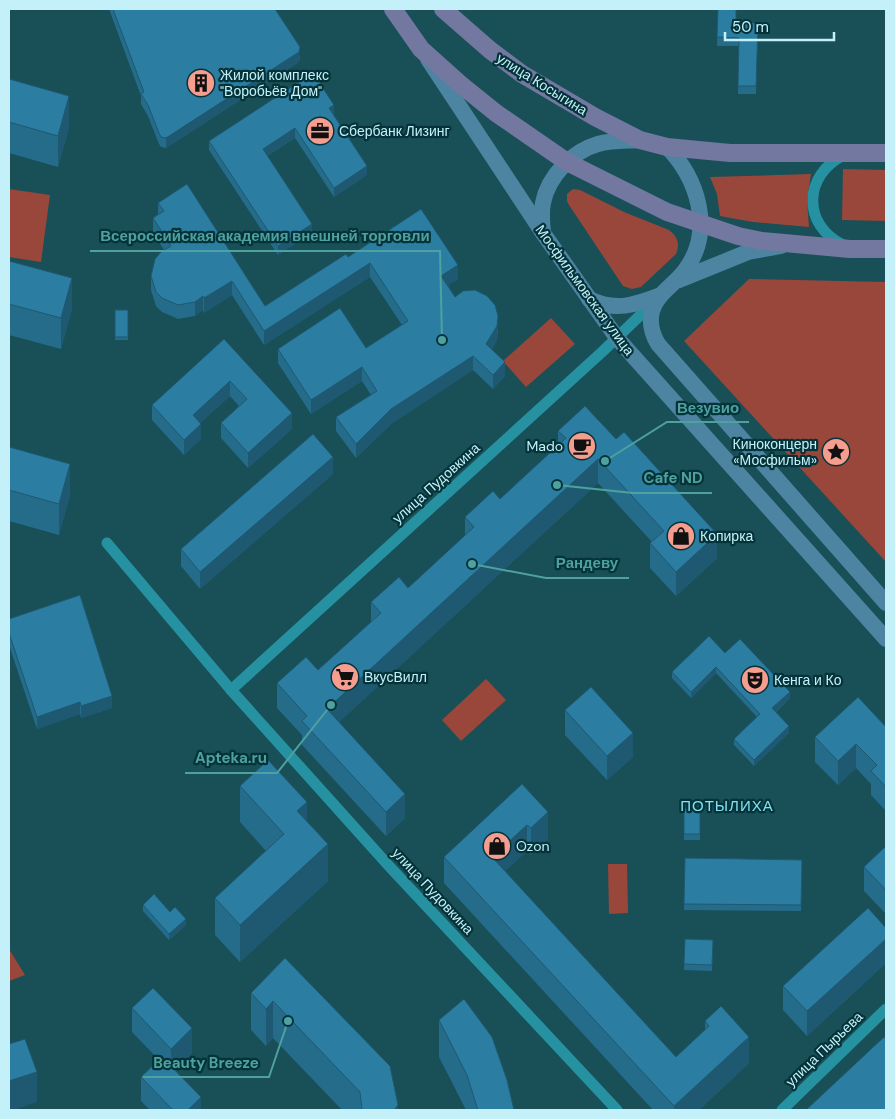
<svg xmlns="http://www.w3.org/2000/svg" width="895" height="1119" viewBox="0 0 895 1119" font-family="'DM Sans',sans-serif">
  <rect width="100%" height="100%" fill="#194f57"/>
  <!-- green -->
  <g fill="#99473b">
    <path d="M 843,169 L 886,170 L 886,221 L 842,220 Z"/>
    <path d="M 811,174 L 807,200 L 809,227 L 753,222 L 720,216 L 717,194 L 710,177 Z"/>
    <path d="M 9,189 L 50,195 L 41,262 L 9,257 Z"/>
    <path d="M 573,189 L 580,190 L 624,212 L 669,230 C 678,237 680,244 676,254 L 641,287 L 632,289 L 623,286 L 569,205 L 567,201 L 567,194 Z"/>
    <path d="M 749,279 L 886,282 L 886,562 L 684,341 Z"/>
    <path d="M 551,318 L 575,344 L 526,387 L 503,361 Z"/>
    <path d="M 486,679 L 506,700 L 461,741 L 442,720 Z"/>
    <path d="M 608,864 L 627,864 L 628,913 L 609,914 Z"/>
    <path d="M 9,949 L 25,975 L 9,981 Z"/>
  </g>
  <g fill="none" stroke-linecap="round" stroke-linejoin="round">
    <!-- minor -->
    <g stroke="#2591a1" stroke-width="11">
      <path d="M 843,245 C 802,225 803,175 844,155"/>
      <path d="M 107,543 L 231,690 L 389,866 L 617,1110"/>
      <path d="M 231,690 L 602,352 L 654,302"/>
      <path d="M 782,1110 L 886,1009"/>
    </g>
    <!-- secondary -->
    <g stroke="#4c84a1" stroke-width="16">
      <path d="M 428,59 L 543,233 L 617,338 L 886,639"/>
      <path d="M 667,147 C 698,179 714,230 686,269 C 676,284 657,293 652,311 C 649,323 652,334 658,344 L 886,603"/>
      <path d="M 543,233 C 542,223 541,213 543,203 C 548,176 573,151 598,144 C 612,140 627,141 640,140"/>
      <path d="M 679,280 L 748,252 L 781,246"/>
      <path d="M 589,299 C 615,312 635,305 661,295"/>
    </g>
    <!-- primary -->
    <g stroke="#7378a1" stroke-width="18">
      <path d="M 393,9 L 421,49 L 460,84 L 496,113 L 567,162 L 667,212 L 738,236 L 762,241 L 850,249 L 886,249"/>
      <path d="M 443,9 L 490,50 L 522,74 L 595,117 L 640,140 L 667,147 L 730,153 L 886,153"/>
    </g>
  </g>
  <!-- wall -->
  <g fill="#256c8b">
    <path d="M 109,9 L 275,9 L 300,57 L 299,62 L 166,148 L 161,147 L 159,144 L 148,116 L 141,104 L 141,96 Z"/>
    <path d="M 718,9 L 736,22 L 758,23 L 756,94 L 738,94 L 739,46 L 717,46 Z"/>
    <path d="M 9,79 L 69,127 L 58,167 L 9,153 Z"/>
    <path d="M 333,115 L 367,175 L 334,197 L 295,138 L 267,156 L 312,233 L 278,255 L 209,150 L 209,141 Z"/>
    <path d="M 158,203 L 265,306 L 348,257 L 458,279 L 448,285 L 455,297 L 498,330 L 497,340 L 492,349 L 505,376 L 493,389 L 473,370 L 391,424 L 356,458 L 336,431 L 336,417 L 371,395 L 362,381 L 311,414 L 278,363 L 278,349 L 366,348 L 402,325 L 370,277 L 264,345 L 232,295 L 204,313 L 203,310 L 195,316 L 178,319 L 162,312 L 156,306 L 151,290 L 151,276 L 164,250 L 153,232 L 153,218 L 158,214 Z"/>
    <path d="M 9,261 L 72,309 L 61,349 L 9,335 Z"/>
    <rect x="115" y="310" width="13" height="30"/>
    <path d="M 224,339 L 292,429 L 248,468 L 221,438 L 221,423 L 239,406 L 230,396 L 200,423 L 201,439 L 184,455 L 152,420 L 152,405 Z"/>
    <path d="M 585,406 L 717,558 L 676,596 L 650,568 L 650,543 L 652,542 L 598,483 L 339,722 L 405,818 L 386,836 L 302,745 L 302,735 L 277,708 L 277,683 L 318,670 L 371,622 L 371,602 L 408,588 L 465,536 L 465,517 L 500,499 L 558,445 L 558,431 Z"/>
    <path d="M 9,447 L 70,495 L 59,535 L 9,521 Z"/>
    <path d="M 333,474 L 200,589 L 181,566 L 181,549 Z"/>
    <path d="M 9,619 L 112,708 L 81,718 L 80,714 L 37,729 L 9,645 Z"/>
    <path d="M 725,653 L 790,698 L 776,712 L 789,733 L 754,766 L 734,745 L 734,739 L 757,717 L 716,673 L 691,698 L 672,678 L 672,672 Z"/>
    <path d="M 565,710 L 633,757 L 607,780 L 565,735 Z"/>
    <path d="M 886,727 L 886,811 L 871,795 L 871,784 L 856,768 L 838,785 L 815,762 L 815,737 Z"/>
    <path d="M 522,784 L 548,839 L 531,855 L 527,851 L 505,871 L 676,1057 L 705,1031 L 705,1021 L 749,1063 L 699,1110 L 653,1110 L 444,883 L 444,857 Z"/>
    <path d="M 240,786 L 307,821 L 328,881 L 240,962 L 215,935 L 215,898 L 266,851 L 240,822 Z"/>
    <rect x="684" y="808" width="16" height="32"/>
    <path d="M 886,846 L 886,914 L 864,891 L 864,867 Z"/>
    <path d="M 685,858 L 802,860 L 801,911 L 684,910 Z"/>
    <path d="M 143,905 L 170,912 L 186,925 L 169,940 L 143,911 Z"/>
    <path d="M 886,928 L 886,963 L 807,1036 L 783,1010 L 783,986 Z"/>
    <path d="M 685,939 L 713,940 L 712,971 L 684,970 Z"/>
    <path d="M 285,958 L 398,1110 L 342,1110 L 273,1038 L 266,1046 L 251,1030 L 251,993 Z"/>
    <path d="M 132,1008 L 192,1053 L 175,1070 L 201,1110 L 150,1110 L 141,1101 L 141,1077 L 159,1060 L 132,1032 Z"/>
    <path d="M 439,1020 L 514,1110 L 466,1110 L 439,1057 Z"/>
  </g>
  <!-- shaded-wall -->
  <g fill="#1e5871">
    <path d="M 300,47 L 299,62 L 166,148 L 166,138 Z"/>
    <path d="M 69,96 L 69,127 L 58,167 L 58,136 Z"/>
    <path d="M 334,105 L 334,115 L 329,118 L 329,108 Z"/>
    <path d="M 295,128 L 295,138 L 263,158 L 263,149 Z"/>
    <path d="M 367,166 L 367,175 L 334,197 L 334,188 Z"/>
    <path d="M 312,224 L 312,233 L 278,255 L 278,246 Z"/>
    <path d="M 370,263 L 370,277 L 264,345 L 264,331 Z"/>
    <path d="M 458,265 L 458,279 L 441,290 L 441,276 Z"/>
    <path d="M 72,278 L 72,309 L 61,349 L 61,318 Z"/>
    <path d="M 232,281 L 232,295 L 204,313 L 204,298 Z"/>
    <path d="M 203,296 L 203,310 L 195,316 L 195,302 Z"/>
    <path d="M 498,316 L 497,340 L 486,358 L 486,344 Z"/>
    <path d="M 473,356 L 473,370 L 391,424 L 356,458 L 356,444 L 391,409 Z"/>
    <path d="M 505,362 L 505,376 L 493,389 L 493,375 Z"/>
    <path d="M 362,367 L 362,381 L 311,414 L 311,400 Z"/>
    <path d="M 230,381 L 230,396 L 193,430 L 193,415 Z"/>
    <path d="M 292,413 L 292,429 L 248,468 L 248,453 Z"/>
    <path d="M 201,424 L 201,439 L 184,455 L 184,440 Z"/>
    <path d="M 333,457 L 333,474 L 200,589 L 200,572 Z"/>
    <path d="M 598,459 L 598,483 L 327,733 L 327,709 Z"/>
    <path d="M 70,464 L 70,495 L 59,535 L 59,504 Z"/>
    <path d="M 717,534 L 717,558 L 676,596 L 676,572 Z"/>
    <path d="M 716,667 L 716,673 L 691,698 L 691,692 Z"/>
    <path d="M 790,692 L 790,698 L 772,715 L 772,708 Z"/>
    <path d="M 112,696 L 112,708 L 81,718 L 81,706 Z"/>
    <path d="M 80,702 L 80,714 L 37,729 L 37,717 Z"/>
    <path d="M 789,726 L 789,733 L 754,766 L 754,760 Z"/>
    <path d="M 633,733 L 633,757 L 607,780 L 607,756 Z"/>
    <path d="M 856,744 L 856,768 L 838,785 L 838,761 Z"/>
    <path d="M 405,794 L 405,818 L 386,836 L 386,812 Z"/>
    <path d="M 307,802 L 307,839 L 297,811 Z"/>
    <path d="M 548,812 L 548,839 L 531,855 L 531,828 Z"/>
    <path d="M 527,825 L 527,851 L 492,884 L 492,857 Z"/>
    <path d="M 328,844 L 328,881 L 240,962 L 240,925 Z"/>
    <path d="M 186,919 L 186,925 L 169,940 L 169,934 Z"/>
    <path d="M 886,939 L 886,963 L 807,1036 L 807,1011 Z"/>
    <path d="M 273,1001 L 273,1038 L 266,1046 L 266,1009 Z"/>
    <path d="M 192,1028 L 192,1053 L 171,1073 L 171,1049 Z"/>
    <path d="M 749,1037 L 749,1063 L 699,1110 L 674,1110 L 674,1106 Z"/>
    <path d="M 37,1072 L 37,1102 L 14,1110 L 9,1110 L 9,1081 Z"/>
    <path d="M 201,1097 L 201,1110 L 188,1110 Z"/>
    <path d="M 398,1105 L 398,1110 L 394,1110 Z"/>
  </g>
  <!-- building -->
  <g fill="#2b7ea2" stroke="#1e5871">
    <path d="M 113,9 L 275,9 L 300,47 L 299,52 L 166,138 L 161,137 L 159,133 L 148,105 L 141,94 L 144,92 Z"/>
    <path d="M 718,9 L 736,9 L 736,22 L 758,23 L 756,86 L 738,86 L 739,38 L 717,37 Z"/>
    <path d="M 313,73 L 334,105 L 329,108 L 367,166 L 334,188 L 295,128 L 263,149 L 312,224 L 278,246 L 209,141 Z"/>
    <path d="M 9,79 L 69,96 L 58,136 L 9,122 Z"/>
    <path d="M 187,184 L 265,306 L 346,254 L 348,257 L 421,209 L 458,265 L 441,276 L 455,297 L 463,291 L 475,290 L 487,296 L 495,305 L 498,316 L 497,326 L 486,344 L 505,362 L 493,375 L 473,356 L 391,409 L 356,444 L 336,417 L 377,391 L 362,367 L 311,400 L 278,349 L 340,308 L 366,348 L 408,321 L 370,263 L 264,331 L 232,281 L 204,298 L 203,296 L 195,302 L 178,305 L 162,298 L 156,292 L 151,276 L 155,259 L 161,252 L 171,246 L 153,218 L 164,211 L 158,203 Z"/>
    <path d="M 9,261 L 72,278 L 61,318 L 9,304 Z"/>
    <rect x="115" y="310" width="13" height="27"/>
    <path d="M 224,339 L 292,413 L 248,453 L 221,423 L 247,399 L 230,381 L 193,415 L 201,424 L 184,440 L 152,405 Z"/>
    <path d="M 585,406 L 616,439 L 624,432 L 717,534 L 676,572 L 650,543 L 664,531 L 598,459 L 327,709 L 405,794 L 386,812 L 302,721 L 307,716 L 277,683 L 306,657 L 318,670 L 381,613 L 371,602 L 399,577 L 408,588 L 474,527 L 465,517 L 493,491 L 500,499 L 566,438 L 558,431 Z"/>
    <path d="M 313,434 L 333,457 L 200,572 L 181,549 Z"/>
    <path d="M 9,447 L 70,464 L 59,504 L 9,490 Z"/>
    <path d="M 80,595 L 112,696 L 81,706 L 80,702 L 37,717 L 9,633 L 9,619 Z"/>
    <path d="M 709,636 L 725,653 L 740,639 L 790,692 L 772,708 L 789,726 L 754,760 L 734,739 L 760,714 L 716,667 L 691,692 L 672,672 Z"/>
    <path d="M 591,687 L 633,733 L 607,756 L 565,710 Z"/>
    <path d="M 858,697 L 886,727 L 886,787 L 871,771 L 877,765 L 856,744 L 838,761 L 815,737 Z"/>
    <path d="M 268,760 L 307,802 L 297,811 L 328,844 L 240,925 L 215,898 L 284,834 L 240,786 Z"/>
    <path d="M 522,784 L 548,812 L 531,828 L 527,825 L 492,857 L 676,1057 L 709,1026 L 705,1021 L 721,1006 L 749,1037 L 674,1106 L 444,857 Z"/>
    <rect x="684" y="808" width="16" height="26"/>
    <path d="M 886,846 L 886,890 L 864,867 Z"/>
    <path d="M 685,858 L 802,860 L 801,905 L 684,904 Z"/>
    <path d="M 154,894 L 170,912 L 175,907 L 186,919 L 169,934 L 143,905 Z"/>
    <path d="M 868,908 L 886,928 L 886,939 L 807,1011 L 783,986 Z"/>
    <path d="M 685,939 L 713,940 L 712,965 L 684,964 Z"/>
    <path d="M 285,958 L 390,1066 L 398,1105 L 394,1110 L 363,1110 L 362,1109 L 360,1092 L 273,1001 L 266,1009 L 251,993 Z"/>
    <path d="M 153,988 L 192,1028 L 171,1049 L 132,1008 Z"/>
    <path d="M 464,999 L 492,1037 L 507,1080 L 514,1110 L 478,1110 L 467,1075 L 439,1020 Z"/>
    <path d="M 884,1037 L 886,1040 L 886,1110 L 806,1110 Z"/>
    <path d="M 25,1039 L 37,1072 L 9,1081 L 9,1044 Z"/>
    <path d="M 162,1057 L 201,1097 L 188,1110 L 173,1110 L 141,1077 Z"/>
  </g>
  <!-- icons -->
  <defs>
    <symbol id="building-disc" viewBox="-11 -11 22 22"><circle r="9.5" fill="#f59d8e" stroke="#05333a"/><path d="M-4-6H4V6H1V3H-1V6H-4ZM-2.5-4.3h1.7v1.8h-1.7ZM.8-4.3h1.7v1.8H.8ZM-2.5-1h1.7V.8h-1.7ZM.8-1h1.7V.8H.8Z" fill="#111"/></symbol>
    <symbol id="office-disc" viewBox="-11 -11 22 22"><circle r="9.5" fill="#f59d8e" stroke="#05333a"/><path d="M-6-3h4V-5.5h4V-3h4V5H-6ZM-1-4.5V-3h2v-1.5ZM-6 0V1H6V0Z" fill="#111"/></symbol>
    <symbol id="cafe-disc" viewBox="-11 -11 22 22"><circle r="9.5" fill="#f59d8e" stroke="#05333a"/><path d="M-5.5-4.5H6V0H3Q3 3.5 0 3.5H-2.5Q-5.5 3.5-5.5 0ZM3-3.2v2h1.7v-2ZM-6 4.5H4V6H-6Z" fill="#111"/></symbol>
    <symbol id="sight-disc" viewBox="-11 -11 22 22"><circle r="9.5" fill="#f59d8e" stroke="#05333a"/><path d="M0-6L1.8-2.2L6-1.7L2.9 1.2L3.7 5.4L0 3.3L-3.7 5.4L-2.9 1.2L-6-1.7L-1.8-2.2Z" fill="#111"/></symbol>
    <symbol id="shop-disc" viewBox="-11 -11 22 22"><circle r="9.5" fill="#f59d8e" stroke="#05333a"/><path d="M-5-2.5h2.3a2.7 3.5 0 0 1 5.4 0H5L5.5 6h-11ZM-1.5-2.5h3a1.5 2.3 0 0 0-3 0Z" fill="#111"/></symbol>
    <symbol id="supermarket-disc" viewBox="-11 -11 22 22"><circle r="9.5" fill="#f59d8e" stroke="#05333a"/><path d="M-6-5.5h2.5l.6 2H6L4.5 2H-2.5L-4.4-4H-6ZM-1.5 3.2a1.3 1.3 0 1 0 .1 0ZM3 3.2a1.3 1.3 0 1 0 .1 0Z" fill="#111"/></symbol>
    <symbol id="theatre-disc" viewBox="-11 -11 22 22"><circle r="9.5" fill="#f59d8e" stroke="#05333a"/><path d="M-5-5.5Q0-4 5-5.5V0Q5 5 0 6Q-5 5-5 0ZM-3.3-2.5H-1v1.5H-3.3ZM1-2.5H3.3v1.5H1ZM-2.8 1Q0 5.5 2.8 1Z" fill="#111"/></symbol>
  </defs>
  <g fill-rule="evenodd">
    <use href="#building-disc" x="185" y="67" width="32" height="32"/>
    <use href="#office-disc" x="304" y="115" width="32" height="32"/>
    <use href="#cafe-disc" x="566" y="430" width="32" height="32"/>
    <use href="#sight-disc" x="820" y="436" width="32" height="32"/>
    <use href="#shop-disc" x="665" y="520" width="32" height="32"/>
    <use href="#supermarket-disc" x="329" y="661" width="32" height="32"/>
    <use href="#theatre-disc" x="739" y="664" width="32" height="32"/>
    <use href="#shop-disc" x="481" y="830" width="32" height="32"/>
  </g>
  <g text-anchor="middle" stroke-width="4.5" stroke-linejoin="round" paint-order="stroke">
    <!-- poi labels -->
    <g font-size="14" fill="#c4f1f9" stroke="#05333a" text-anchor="start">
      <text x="220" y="80">Жилой комплекс<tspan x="220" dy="16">"Воробьёв Дом"</tspan></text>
      <text x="339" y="136">Сбербанк Лизинг</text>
      <text x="817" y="449" text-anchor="end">Киноконцерн<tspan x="817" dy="16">«Мосфильм»</tspan></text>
      <text x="563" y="451" text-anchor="end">Mado</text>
      <text x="700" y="541">Копирка</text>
      <text x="364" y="682">ВкусВилл</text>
      <text x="774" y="685">Кенга и Ко</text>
      <text x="516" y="851">Ozon</text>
    </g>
    <!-- street labels -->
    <g font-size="14" fill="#c4f1f9" stroke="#05333a">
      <text transform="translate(542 84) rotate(32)" y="5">улица Косыгина</text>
      <text transform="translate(585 290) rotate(54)" y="5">Мосфильмовская улица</text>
      <text transform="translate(436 483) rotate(-42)" y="5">улица Пудовкина</text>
      <text transform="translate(433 891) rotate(47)" y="5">улица Пудовкина</text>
      <text transform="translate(824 1049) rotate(-44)" y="5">улица Пырьева</text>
    </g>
    <!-- neighbourhood labels -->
    <g font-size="15" letter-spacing="1" fill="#80e1f3" stroke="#05333a">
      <text x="727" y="811">ПОТЫЛИХА</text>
    </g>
  </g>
  <!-- callouts -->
  <path fill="none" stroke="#4ea19f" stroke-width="2" d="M442 340L440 251H90M605 461L667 422H749M557 485L633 493H712M472 564L546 578H629M331 705L277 773H185M288 1021L269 1077H143"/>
  <g fill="#4ea19f" stroke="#05333a" stroke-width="2">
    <circle cx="442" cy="340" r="5"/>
    <circle cx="605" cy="461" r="5"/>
    <circle cx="557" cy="485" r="5"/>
    <circle cx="472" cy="564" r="5"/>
    <circle cx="331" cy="705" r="5"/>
    <circle cx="288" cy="1021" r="5"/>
  </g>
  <g font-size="15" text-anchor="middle" font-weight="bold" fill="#4ea19f" stroke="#05333a" stroke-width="4.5" stroke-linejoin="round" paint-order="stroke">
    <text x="265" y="241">Всероссийская академия внешней торговли</text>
    <text x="708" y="413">Везувио</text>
    <text x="673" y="483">Cafe ND</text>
    <text x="587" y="568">Рандеву</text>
    <text x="231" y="763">Apteka.ru</text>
    <text x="206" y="1068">Beauty Breeze</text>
  </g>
  <!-- border -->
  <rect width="895" height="1119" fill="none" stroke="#c4f1f9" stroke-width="20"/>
  <!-- scale -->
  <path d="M725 32v8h109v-8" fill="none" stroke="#c4f1f9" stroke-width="2.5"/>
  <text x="732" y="32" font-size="15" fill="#c4f1f9" stroke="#05333a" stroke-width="4" paint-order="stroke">50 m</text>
</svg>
